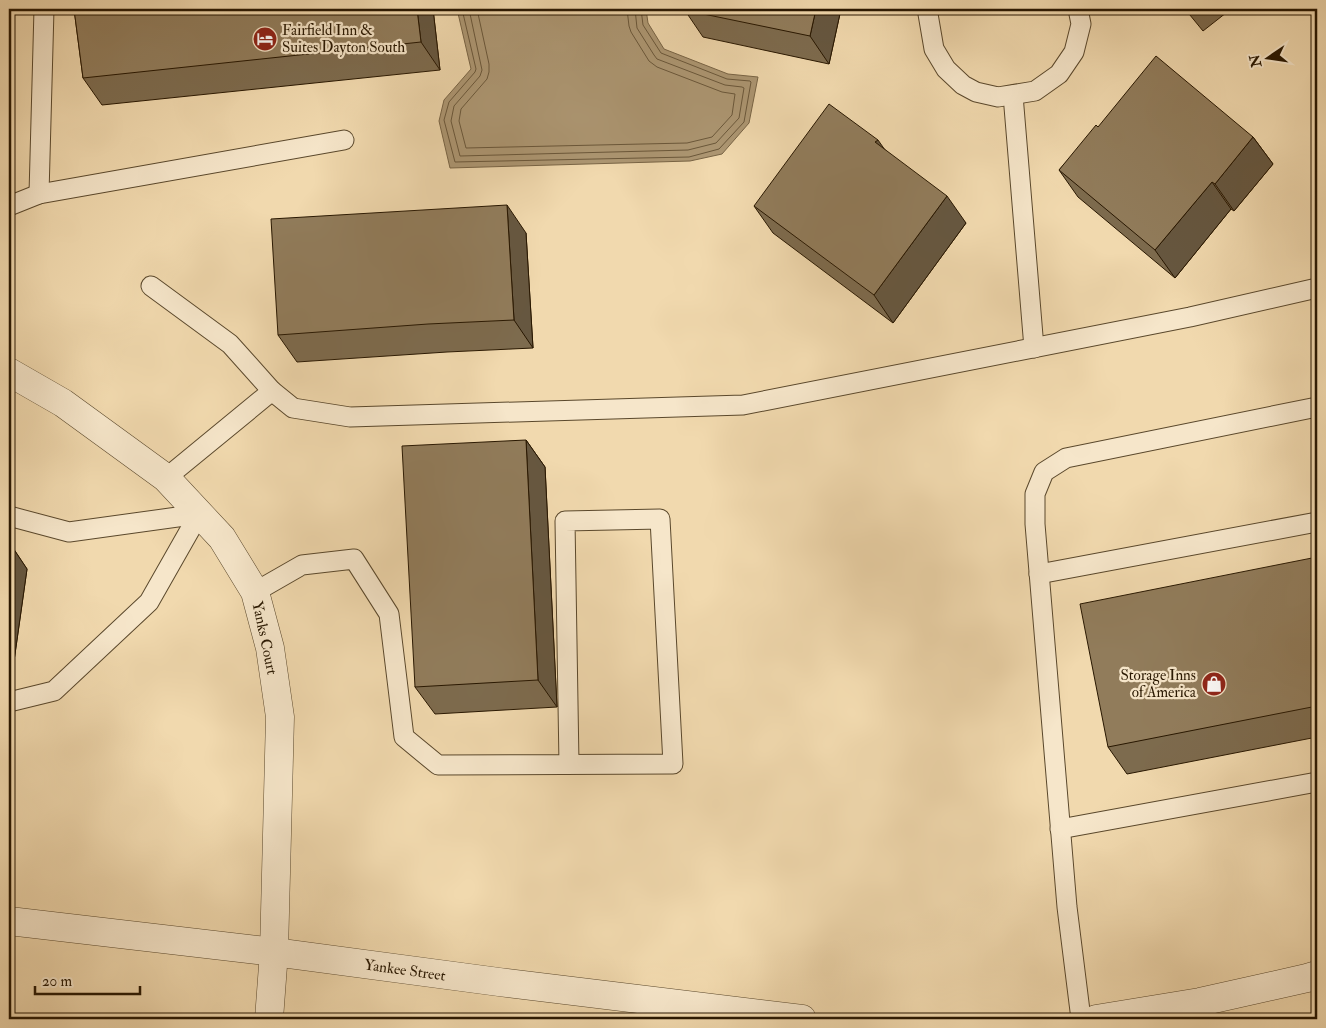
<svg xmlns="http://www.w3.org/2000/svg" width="1326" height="1028" viewBox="0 0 1326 1028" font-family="'IM FELL Double Pica',serif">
  <rect width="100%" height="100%" fill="#f1d9ae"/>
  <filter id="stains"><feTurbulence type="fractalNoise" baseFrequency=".004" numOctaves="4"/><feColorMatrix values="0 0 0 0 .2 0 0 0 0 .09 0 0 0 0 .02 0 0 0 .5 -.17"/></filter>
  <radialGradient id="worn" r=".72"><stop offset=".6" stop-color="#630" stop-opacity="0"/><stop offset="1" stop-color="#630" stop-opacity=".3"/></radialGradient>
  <!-- water -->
  <path fill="#ad9773" stroke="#786445" d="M 457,9 L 646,9 L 648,23 L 664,49 L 728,74 L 758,77 L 749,123 L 722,154 L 690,161 L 450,168 L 439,121 L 444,100 L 471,69 Z"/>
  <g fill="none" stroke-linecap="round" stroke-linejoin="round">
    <!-- shore -->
    <g stroke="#6a573a" stroke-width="1">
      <path d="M 462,9 L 476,69 L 475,72 L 449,102 L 444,120 L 455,162 L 689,157 L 719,149 L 744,122 L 751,82 L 750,81 L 727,79 L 661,53 L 643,25 L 641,9"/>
      <path d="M 469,9 L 482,70 L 480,76 L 454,106 L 451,121 L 460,156 L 688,150 L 716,143 L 739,118 L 744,88 L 742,87 L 725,85 L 657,59 L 654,55 L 637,28 L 635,9"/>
      <path d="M 477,9 L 489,64 L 489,72 L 487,79 L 461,109 L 459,121 L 466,148 L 687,143 L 712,137 L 732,115 L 735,94 L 722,92 L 657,67 L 649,61 L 631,32 L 629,26 L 627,9"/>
    </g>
    <defs>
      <g id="service">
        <path d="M 929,9 L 928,14 L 934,49 L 946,69 L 963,85 L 976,92 L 998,97 L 1035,91 L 1059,74 L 1074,52 L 1081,24 L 1078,9"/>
        <path d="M 1013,95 L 1034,348"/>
        <path d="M 39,194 L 44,9"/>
        <path d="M 9,206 L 39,194 L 344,140"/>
        <path d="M 151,286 L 230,344 L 272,391"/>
        <path d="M 166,478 L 272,391 L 293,408 L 350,417 L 743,405 L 1190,317 L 1317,288"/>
        <path d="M 9,516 L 69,532 L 199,514"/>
        <path d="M 1039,574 L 1317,522"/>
        <path d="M 255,592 L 302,565 L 354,559 L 389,614 L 404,737 L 438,765 L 673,764 L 660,519 L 565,521 L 569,764"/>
        <path d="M 9,702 L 54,691 L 149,602 L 199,514"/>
        <path d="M 1060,829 L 1317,782"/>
        <path d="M 1081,1019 L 1067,907 L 1035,524 L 1035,494 L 1044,472 L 1066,458 L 1317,407"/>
      </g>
      <path id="minor" d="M 9,372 L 63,403 L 166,478 L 222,538 L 255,592 L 270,648 L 280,717 L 274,952 L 269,1019"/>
      <g id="tertiary">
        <path d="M 9,921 L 274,952 L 499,982 L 802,1019"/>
        <path d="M 1096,1019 L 1200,1002 L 1307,978 L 1317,975"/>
      </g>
    </defs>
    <!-- service casing -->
    <use href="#service" stroke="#5a482c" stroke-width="21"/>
    <!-- minor casing -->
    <use href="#minor" stroke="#5a482c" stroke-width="29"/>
    <!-- tertiary casing -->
    <use href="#tertiary" stroke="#5a482c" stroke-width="29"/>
    <!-- service -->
    <use href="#service" stroke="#f6e6ca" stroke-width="19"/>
    <!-- minor -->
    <use href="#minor" stroke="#f6e6ca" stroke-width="28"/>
    <!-- tertiary -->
    <use href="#tertiary" stroke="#f6e6ca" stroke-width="28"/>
  </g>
  <!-- wall -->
  <g fill="#7d6b4e" stroke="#281701">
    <path d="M 74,9 L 433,9 L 440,70 L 102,105 L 83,78 Z"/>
    <path d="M 684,9 L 841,9 L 829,64 L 703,37 Z"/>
    <path d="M 1185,9 L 1231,9 L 1203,31 Z"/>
    <path d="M 1098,127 L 1253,137 L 1273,164 L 1234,211 L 1231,209 L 1175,278 L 1078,197 L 1059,170 Z"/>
    <path d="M 884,149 L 966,223 L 893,323 L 773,233 L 754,206 Z"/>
    <path d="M 526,233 L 533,348 L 447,352 L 297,362 L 278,335 Z"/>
    <path d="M 526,440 L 545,467 L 557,707 L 435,714 L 415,687 Z"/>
    <path d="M 9,542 L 27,569 L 13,668 L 9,668 Z"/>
    <path d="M 1317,557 L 1317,737 L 1127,774 L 1108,747 Z"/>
  </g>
  <!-- shaded-wall -->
  <g fill="#665740" stroke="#281701">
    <path d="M 417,9 L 433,9 L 440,70 L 421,42 Z"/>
    <path d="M 816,9 L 841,9 L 829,64 L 810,36 Z"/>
    <path d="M 1253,137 L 1273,164 L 1234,211 L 1215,184 Z"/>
    <path d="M 878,140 L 897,167 L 875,142 Z"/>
    <path d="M 1212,182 L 1231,209 L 1175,278 L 1155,250 Z"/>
    <path d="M 947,196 L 966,223 L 893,323 L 874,295 Z"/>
    <path d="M 507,205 L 526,233 L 533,348 L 514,320 Z"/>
    <path d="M 526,440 L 545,467 L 557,707 L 538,680 Z"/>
    <path d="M 9,542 L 27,569 L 13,668 L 9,662 Z"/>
  </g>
  <!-- building -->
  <g fill="#917c5b" stroke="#281701">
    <path d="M 74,9 L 417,9 L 421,42 L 83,78 Z"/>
    <path d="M 684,9 L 816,9 L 810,36 L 684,10 Z"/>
    <path d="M 1156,56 L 1253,137 L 1215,184 L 1212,182 L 1155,250 L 1059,170 L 1096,125 L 1098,127 Z"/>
    <path d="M 829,104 L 878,140 L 875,142 L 947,196 L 874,295 L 754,206 Z"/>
    <path d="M 507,205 L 514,320 L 428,324 L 278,335 L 271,219 Z"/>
    <path d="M 526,440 L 538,680 L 415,687 L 402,446 Z"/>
    <path d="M 1317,557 L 1317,706 L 1108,747 L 1080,604 Z"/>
  </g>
  <!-- icons -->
  <defs>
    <symbol id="hotel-disc" viewBox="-11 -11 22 22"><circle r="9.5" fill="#8f2418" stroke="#f6e6ca"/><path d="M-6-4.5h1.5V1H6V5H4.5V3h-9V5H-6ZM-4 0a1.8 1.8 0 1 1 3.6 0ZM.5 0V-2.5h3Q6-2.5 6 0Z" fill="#fff"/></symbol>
    <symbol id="shop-disc" viewBox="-11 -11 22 22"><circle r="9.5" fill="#8f2418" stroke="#f6e6ca"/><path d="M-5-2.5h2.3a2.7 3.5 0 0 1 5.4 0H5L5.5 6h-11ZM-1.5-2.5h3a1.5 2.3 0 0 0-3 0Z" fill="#fff"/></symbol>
  </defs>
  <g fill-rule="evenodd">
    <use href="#hotel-disc" x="251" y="25" width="28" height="28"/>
    <use href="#shop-disc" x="1200" y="670" width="28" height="28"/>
  </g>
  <g text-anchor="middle" stroke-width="4.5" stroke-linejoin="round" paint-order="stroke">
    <!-- poi labels -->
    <g font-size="15" fill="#281701" stroke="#f6e6ca" text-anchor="start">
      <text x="282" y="35">Fairfield Inn &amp;<tspan x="282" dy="17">Suites Dayton South</tspan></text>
      <text x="1196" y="680" text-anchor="end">Storage Inns<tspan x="1196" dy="17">of America</tspan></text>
    </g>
    <!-- street labels -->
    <g font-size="15" fill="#281701" stroke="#f6e6ca">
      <text transform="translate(265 638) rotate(78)" y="5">Yanks Court</text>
      <text transform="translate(405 970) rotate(8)" y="5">Yankee Street</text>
    </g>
  </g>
  <!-- margin -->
  <rect width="1326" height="1028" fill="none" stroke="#f1d9ae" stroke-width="30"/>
  <rect x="10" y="10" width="1306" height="1008" fill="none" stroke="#281701" stroke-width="2.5"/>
  <rect x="15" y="15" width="1296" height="998" fill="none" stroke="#281701"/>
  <!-- north arrow -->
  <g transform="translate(1268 58) rotate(257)" stroke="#f6e6ca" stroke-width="4" paint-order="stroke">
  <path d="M0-4L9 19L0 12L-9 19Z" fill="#281701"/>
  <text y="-8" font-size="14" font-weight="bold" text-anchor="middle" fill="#281701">N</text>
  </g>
  <!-- scale -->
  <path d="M35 986v8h105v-8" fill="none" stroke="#281701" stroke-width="2.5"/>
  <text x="42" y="986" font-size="15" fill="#281701" stroke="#f6e6ca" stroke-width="4" paint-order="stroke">20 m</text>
  <rect width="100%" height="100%" filter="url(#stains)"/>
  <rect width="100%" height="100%" fill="url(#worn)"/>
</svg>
